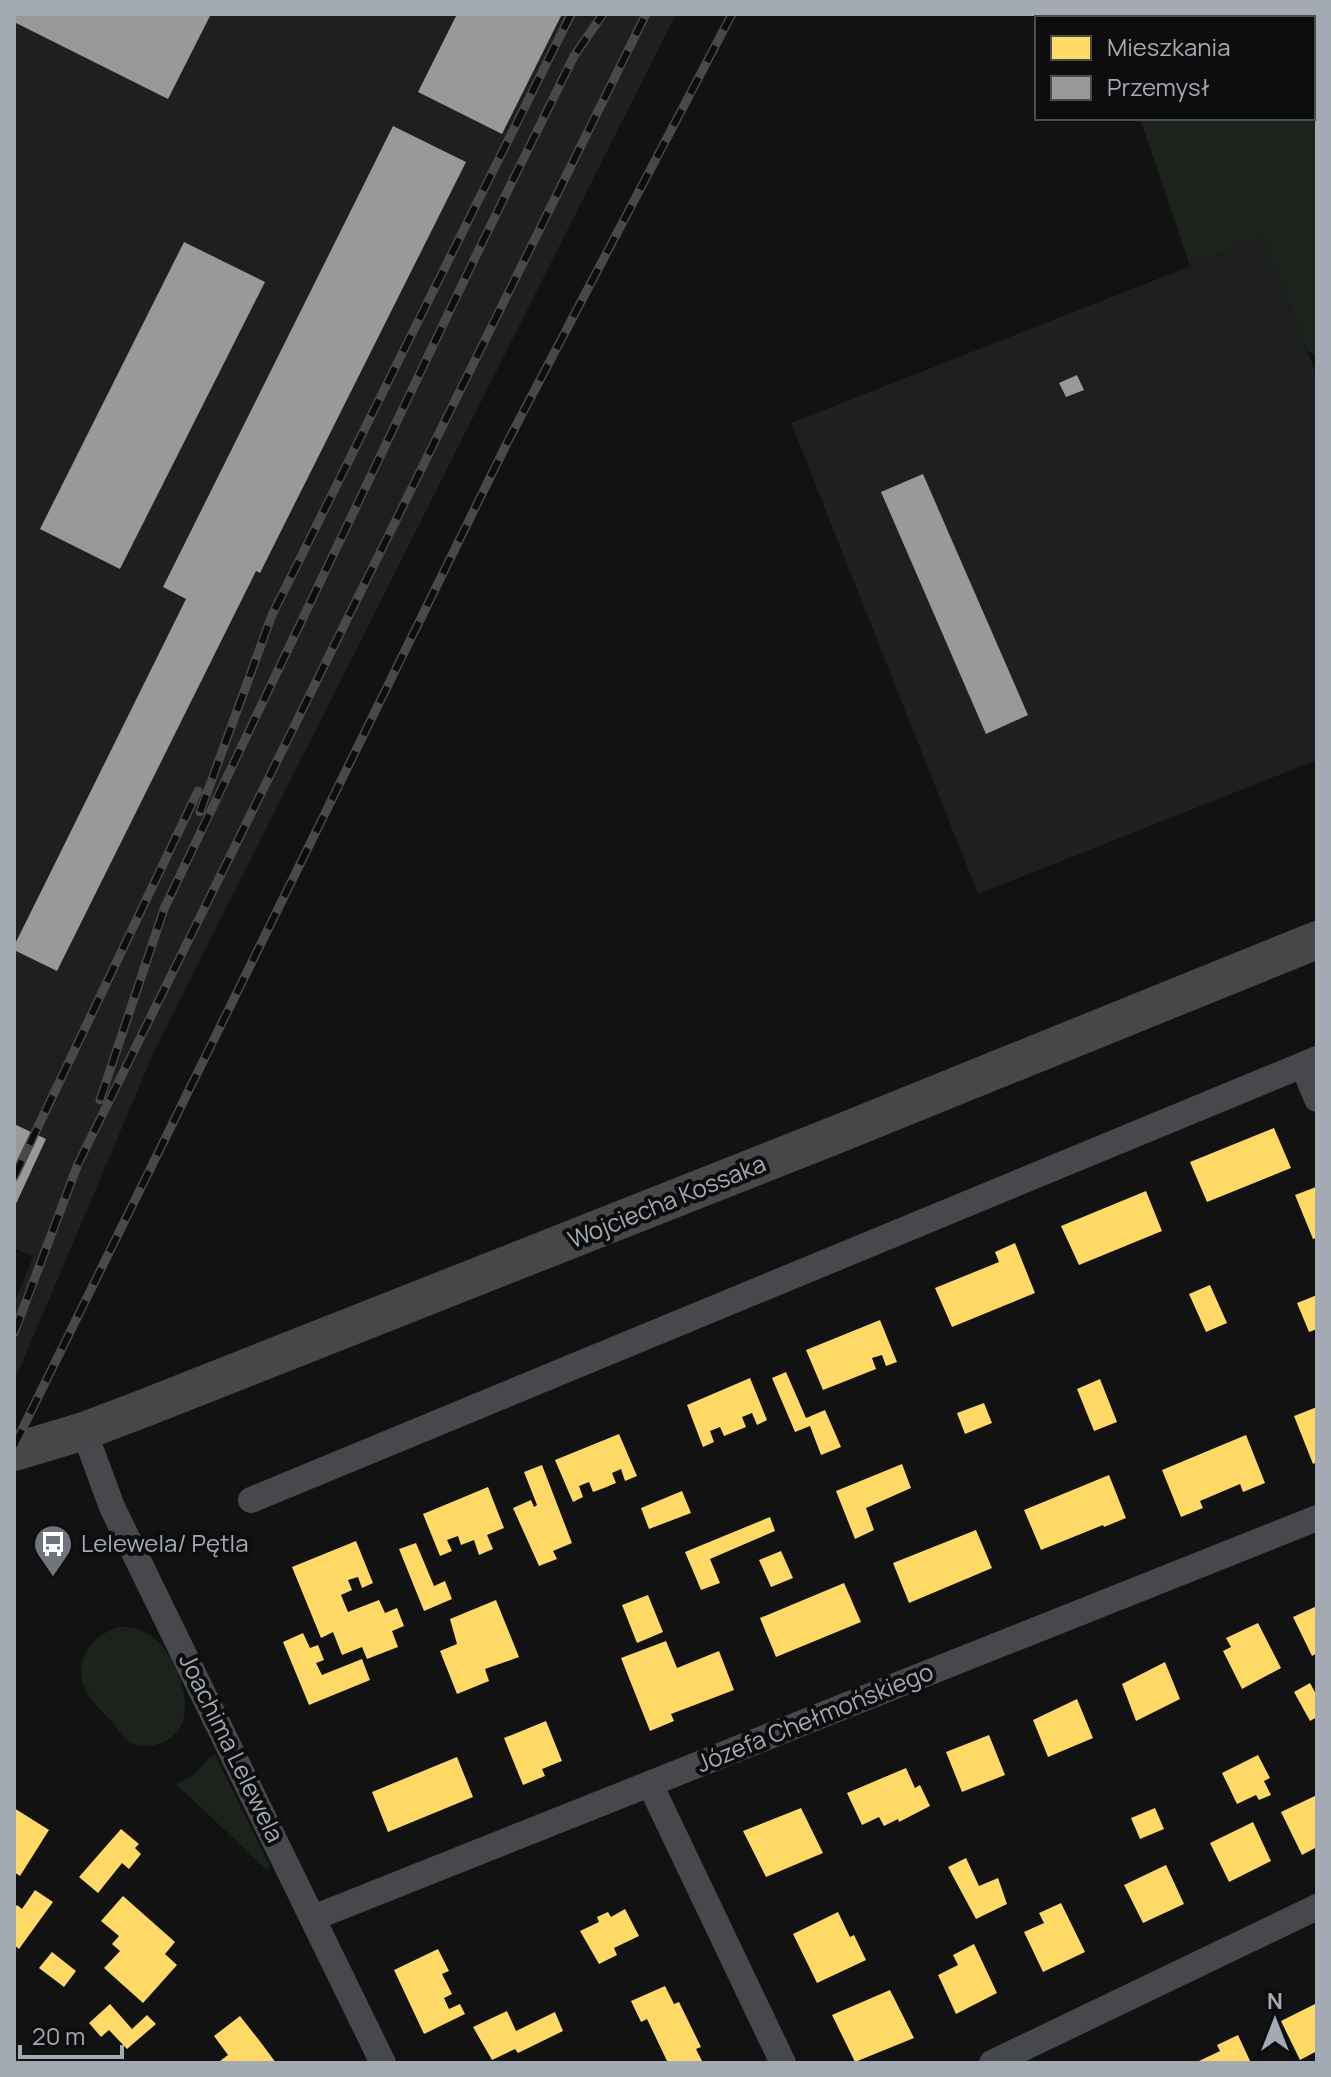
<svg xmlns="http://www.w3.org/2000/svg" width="1331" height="2077" viewBox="0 0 1331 2077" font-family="Manrope,sans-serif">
  <rect width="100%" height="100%" fill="#121213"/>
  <!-- built -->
  <g fill="#1f1f21">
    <path d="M 14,14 L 676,14 L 154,1052 L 14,1382 L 14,1304 L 33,1257 L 14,1248 Z"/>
    <path d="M 1262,238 L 1317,376 L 1317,760 L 978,894 L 791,423 Z"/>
  </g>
  <!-- green -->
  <g fill="#1c231d">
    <path d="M 1105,14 L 1317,14 L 1317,356 L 1307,350 L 1262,238 L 1190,266 L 1140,118 L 1313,118 L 1313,18 L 1106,18 Z"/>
    <path d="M 120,1627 C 132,1627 144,1629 154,1638 C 176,1655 197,1708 177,1732 C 167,1744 147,1750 132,1743 C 124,1739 117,1728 111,1721 C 103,1712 93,1703 87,1693 C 70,1664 91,1634 120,1627 Z"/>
    <path d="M 215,1755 L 270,1866 L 267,1870 L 176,1784 L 196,1773 L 210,1757 Z"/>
  </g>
  <!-- homes -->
  <g fill="#ffd966">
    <path d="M 1274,1128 L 1291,1168 L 1207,1202 L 1190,1162 Z"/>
    <path d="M 1316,1187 L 1317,1238 L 1313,1239 L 1295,1195 Z"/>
    <path d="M 1146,1191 L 1162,1231 L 1079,1265 L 1061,1226 Z"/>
    <path d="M 1015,1243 L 1035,1293 L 952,1327 L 935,1288 L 999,1262 L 995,1252 Z"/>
    <path d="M 1210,1285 L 1227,1323 L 1206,1332 L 1189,1294 Z"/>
    <path d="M 1317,1295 L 1317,1329 L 1309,1332 L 1297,1303 Z"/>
    <path d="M 880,1320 L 897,1362 L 886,1366 L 882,1355 L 872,1358 L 876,1369 L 823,1390 L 806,1350 Z"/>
    <path d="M 786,1372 L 806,1418 L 825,1410 L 841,1447 L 821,1455 L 810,1426 L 795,1432 L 772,1378 Z"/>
    <path d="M 750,1378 L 767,1420 L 757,1425 L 752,1413 L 742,1417 L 746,1427 L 724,1436 L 720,1427 L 710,1431 L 714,1442 L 703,1447 L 687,1405 Z"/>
    <path d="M 1100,1379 L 1117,1422 L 1094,1431 L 1077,1389 Z"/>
    <path d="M 984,1403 L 992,1423 L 965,1434 L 957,1413 Z"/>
    <path d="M 1317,1407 L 1317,1462 L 1313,1464 L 1294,1416 Z"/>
    <path d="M 619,1434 L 637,1476 L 625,1481 L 621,1469 L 612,1473 L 616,1483 L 604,1488 L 593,1492 L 589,1482 L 579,1486 L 583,1497 L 573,1502 L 555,1460 Z"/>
    <path d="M 1246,1435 L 1265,1483 L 1243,1492 L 1240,1484 L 1200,1501 L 1203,1508 L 1181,1517 L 1162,1470 Z"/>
    <path d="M 902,1464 L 911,1488 L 866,1508 L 874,1530 L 855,1539 L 836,1491 Z"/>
    <path d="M 542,1465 L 572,1543 L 553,1551 L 557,1559 L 539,1566 L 513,1508 L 531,1500 L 534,1507 L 537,1505 L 524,1472 Z"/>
    <path d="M 1109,1475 L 1126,1518 L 1104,1527 L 1103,1525 L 1041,1550 L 1024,1510 Z"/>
    <path d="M 488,1487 L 504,1528 L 487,1535 L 493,1549 L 479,1555 L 474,1540 L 461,1545 L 458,1536 L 447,1540 L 452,1551 L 440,1556 L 423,1514 Z"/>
    <path d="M 682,1491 L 691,1513 L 649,1529 L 641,1508 Z"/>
    <path d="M 770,1517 L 775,1531 L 710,1559 L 720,1583 L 701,1590 L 685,1552 Z"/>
    <path d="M 976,1530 L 992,1568 L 909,1603 L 893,1563 Z"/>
    <path d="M 356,1541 L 373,1583 L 362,1588 L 358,1577 L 348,1580 L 352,1590 L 341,1595 L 348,1612 L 379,1600 L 385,1613 L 397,1608 L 404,1626 L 392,1631 L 398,1647 L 367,1659 L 362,1647 L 342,1655 L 333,1632 L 321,1638 L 292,1567 Z"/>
    <path d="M 416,1543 L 434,1586 L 445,1581 L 452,1599 L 424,1611 L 399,1549 Z"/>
    <path d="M 781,1551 L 793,1578 L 771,1587 L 759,1560 Z"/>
    <path d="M 844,1583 L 861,1622 L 776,1657 L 760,1618 Z"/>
    <path d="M 648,1595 L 663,1632 L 637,1643 L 622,1605 Z"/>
    <path d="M 496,1600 L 519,1657 L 485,1669 L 489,1681 L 457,1694 L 440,1651 L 457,1644 L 450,1619 Z"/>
    <path d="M 1317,1606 L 1317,1653 L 1312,1656 L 1293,1617 Z"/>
    <path d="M 1258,1623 L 1281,1668 L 1242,1689 L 1223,1651 L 1231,1647 L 1226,1638 Z"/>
    <path d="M 303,1633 L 310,1648 L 318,1645 L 324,1660 L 316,1663 L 322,1675 L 362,1659 L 370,1680 L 309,1705 L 283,1642 Z"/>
    <path d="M 666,1641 L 677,1668 L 719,1651 L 734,1690 L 671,1714 L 674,1721 L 650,1731 L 621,1658 Z"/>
    <path d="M 1165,1662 L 1180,1699 L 1136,1721 L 1122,1684 Z"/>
    <path d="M 1310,1683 L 1317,1696 L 1317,1717 L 1310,1721 L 1294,1692 Z"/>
    <path d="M 1077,1699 L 1093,1738 L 1048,1757 L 1033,1720 Z"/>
    <path d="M 546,1721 L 562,1761 L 542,1769 L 545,1776 L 523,1785 L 504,1738 Z"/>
    <path d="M 989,1735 L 1005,1775 L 962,1792 L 946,1752 Z"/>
    <path d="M 1258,1755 L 1270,1778 L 1264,1781 L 1271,1795 L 1259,1800 L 1256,1795 L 1237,1804 L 1222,1773 Z"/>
    <path d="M 457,1757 L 473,1797 L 388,1832 L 372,1792 Z"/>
    <path d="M 906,1768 L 915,1788 L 920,1785 L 930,1806 L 899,1822 L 898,1819 L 884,1826 L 879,1817 L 862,1825 L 847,1793 Z"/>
    <path d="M 1317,1795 L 1317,1847 L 1302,1855 L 1281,1812 Z"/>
    <path d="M 14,1808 L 49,1830 L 20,1876 L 14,1872 Z"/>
    <path d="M 801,1808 L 823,1853 L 766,1877 L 743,1831 Z"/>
    <path d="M 1155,1808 L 1164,1829 L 1140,1839 L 1131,1818 Z"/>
    <path d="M 1253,1822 L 1271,1861 L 1229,1882 L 1210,1843 Z"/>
    <path d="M 121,1829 L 139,1844 L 135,1848 L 141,1854 L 129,1869 L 122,1863 L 98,1893 L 79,1877 Z"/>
    <path d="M 966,1858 L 979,1886 L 998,1878 L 1007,1904 L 976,1919 L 948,1867 Z"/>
    <path d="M 1166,1865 L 1184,1904 L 1143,1923 L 1124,1885 Z"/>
    <path d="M 35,1890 L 53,1902 L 19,1949 L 14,1945 L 14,1909 L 17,1905 L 22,1909 Z"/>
    <path d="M 123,1896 L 175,1942 L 165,1954 L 177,1965 L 143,2003 L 104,1968 L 120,1951 L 112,1944 L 119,1936 L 101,1921 Z"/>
    <path d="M 1061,1903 L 1085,1952 L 1043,1972 L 1024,1932 L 1044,1923 L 1039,1913 Z"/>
    <path d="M 625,1909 L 639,1936 L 614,1948 L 617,1955 L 599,1964 L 580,1931 L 599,1922 L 597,1917 L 608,1912 L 611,1917 Z"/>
    <path d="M 838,1912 L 850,1937 L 854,1935 L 866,1960 L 817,1983 L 793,1934 Z"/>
    <path d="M 974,1944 L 997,1993 L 956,2014 L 938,1975 L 958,1965 L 953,1955 Z"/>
    <path d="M 438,1949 L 449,1971 L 442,1974 L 452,1994 L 444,1998 L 449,2009 L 460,2004 L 465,2014 L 424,2034 L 394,1970 Z"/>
    <path d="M 52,1952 L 76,1971 L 64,1987 L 39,1968 Z"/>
    <path d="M 665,1986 L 674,2004 L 679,2002 L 701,2047 L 696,2049 L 703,2063 L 663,2063 L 667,2061 L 647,2019 L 641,2022 L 631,2001 Z"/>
    <path d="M 890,1990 L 914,2038 L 855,2062 L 832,2015 Z"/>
    <path d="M 1317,2003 L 1317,2051 L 1300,2060 L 1281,2021 Z"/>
    <path d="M 110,2004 L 132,2029 L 147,2015 L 156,2024 L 127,2049 L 109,2030 L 101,2037 L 89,2023 Z"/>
    <path d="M 507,2011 L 516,2031 L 555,2012 L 563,2031 L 518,2053 L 515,2049 L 492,2060 L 473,2027 Z"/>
    <path d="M 240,2016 L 262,2044 L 276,2063 L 222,2063 L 220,2061 L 228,2055 L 214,2036 Z"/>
    <path d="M 1238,2035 L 1251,2063 L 1200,2063 L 1199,2061 L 1220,2051 L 1217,2045 Z"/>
  </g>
  <!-- industry -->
  <g fill="#999">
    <path d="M 14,14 L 211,14 L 168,99 L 14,22 Z"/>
    <path d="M 457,14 L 562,14 L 502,134 L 418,92 Z"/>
    <path d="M 393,126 L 466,162 L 260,573 L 256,571 L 57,971 L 14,950 L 14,946 L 186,599 L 163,587 Z"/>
    <path d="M 184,242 L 265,282 L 120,569 L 40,529 Z"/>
    <path d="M 1077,375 L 1084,390 L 1066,397 L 1059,383 Z"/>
    <path d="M 923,474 L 1028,715 L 986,734 L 881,492 Z"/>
    <path d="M 14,1124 L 46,1139 L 14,1208 Z"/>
  </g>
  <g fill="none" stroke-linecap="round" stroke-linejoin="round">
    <!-- street -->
    <g stroke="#47484b" stroke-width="26">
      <path d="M 1303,1065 L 1317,1099"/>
      <path d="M 84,1431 L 112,1507 L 383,2063"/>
      <path d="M 251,1500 L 1317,1059"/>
      <path d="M 650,1784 L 783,2063"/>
      <path d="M 313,1918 L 1317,1518"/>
      <path d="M 992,2063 L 1317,1907"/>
    </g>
    <!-- secondary -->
    <path stroke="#464749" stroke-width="38" d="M 14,1452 L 84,1431 L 142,1409 L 838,1134 L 1317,940"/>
    <defs>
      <g id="rail">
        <path d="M 200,812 L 272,615 L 571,14"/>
        <path d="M 100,1100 L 164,909 L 483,241 L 574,56 L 603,14"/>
        <path d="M 14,1177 L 198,791"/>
        <path d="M 14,1333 L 78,1164 L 646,14"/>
        <path d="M 14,1446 L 508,441 L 732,14"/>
      </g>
    </defs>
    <!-- rail casing -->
    <use href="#rail" stroke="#47494b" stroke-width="9"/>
    <!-- rail -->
    <use href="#rail" stroke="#0d0d0e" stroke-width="6" stroke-dasharray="18" stroke-linecap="butt"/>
  </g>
  <!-- icons -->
  <defs>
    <symbol id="bus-pin" viewBox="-11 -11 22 30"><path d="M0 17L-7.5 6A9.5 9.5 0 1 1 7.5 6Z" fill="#70757c" stroke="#0d0d0e"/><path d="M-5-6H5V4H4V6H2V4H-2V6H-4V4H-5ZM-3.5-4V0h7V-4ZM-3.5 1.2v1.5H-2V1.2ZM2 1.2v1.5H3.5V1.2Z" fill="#fff"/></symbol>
  </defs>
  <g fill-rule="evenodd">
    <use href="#bus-pin" x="31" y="1522" width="44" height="60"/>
  </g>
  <g text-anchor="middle" stroke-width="8" stroke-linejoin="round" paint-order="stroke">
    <!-- street labels -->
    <g font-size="24" fill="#a3aab4" stroke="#0d0d0e">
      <text transform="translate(667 1202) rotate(-22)" y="8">Wojciecha Kossaka</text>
      <text transform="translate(815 1718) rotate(-22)" y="8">Józefa Chełmońskiego</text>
      <text transform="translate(231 1748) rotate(64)" y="8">Joachima Lelewela</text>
    </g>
    <!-- poi labels -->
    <g font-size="24" fill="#a3aab4" stroke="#0d0d0e" text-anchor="start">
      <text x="81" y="1552">Lelewela/ Pętla</text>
    </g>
  </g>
  <!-- border -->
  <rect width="1331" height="2077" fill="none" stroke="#a3aab4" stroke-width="32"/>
  <!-- legend -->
  <rect x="1035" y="16" width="280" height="104" fill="#0d0d0e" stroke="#494c50" stroke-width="2"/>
  <rect x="1051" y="36" width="40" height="24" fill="#ffd966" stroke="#494c50" stroke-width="2"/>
  <text x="1107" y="56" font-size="24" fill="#a3aab4">Mieszkania</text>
  <rect x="1051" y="76" width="40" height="24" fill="#999999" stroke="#494c50" stroke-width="2"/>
  <text x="1107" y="96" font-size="24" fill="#a3aab4">Przemysł</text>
  <!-- north arrow -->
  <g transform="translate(1275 2021)" stroke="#0d0d0e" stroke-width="6" paint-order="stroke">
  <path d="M0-6L14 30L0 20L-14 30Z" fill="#a3aab4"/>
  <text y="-12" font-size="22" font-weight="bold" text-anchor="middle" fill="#a3aab4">N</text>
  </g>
  <!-- scale -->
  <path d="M20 2045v12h102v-12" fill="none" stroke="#a3aab4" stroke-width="4"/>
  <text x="32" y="2045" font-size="24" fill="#a3aab4" stroke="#0d0d0e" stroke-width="6" paint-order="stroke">20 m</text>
</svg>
